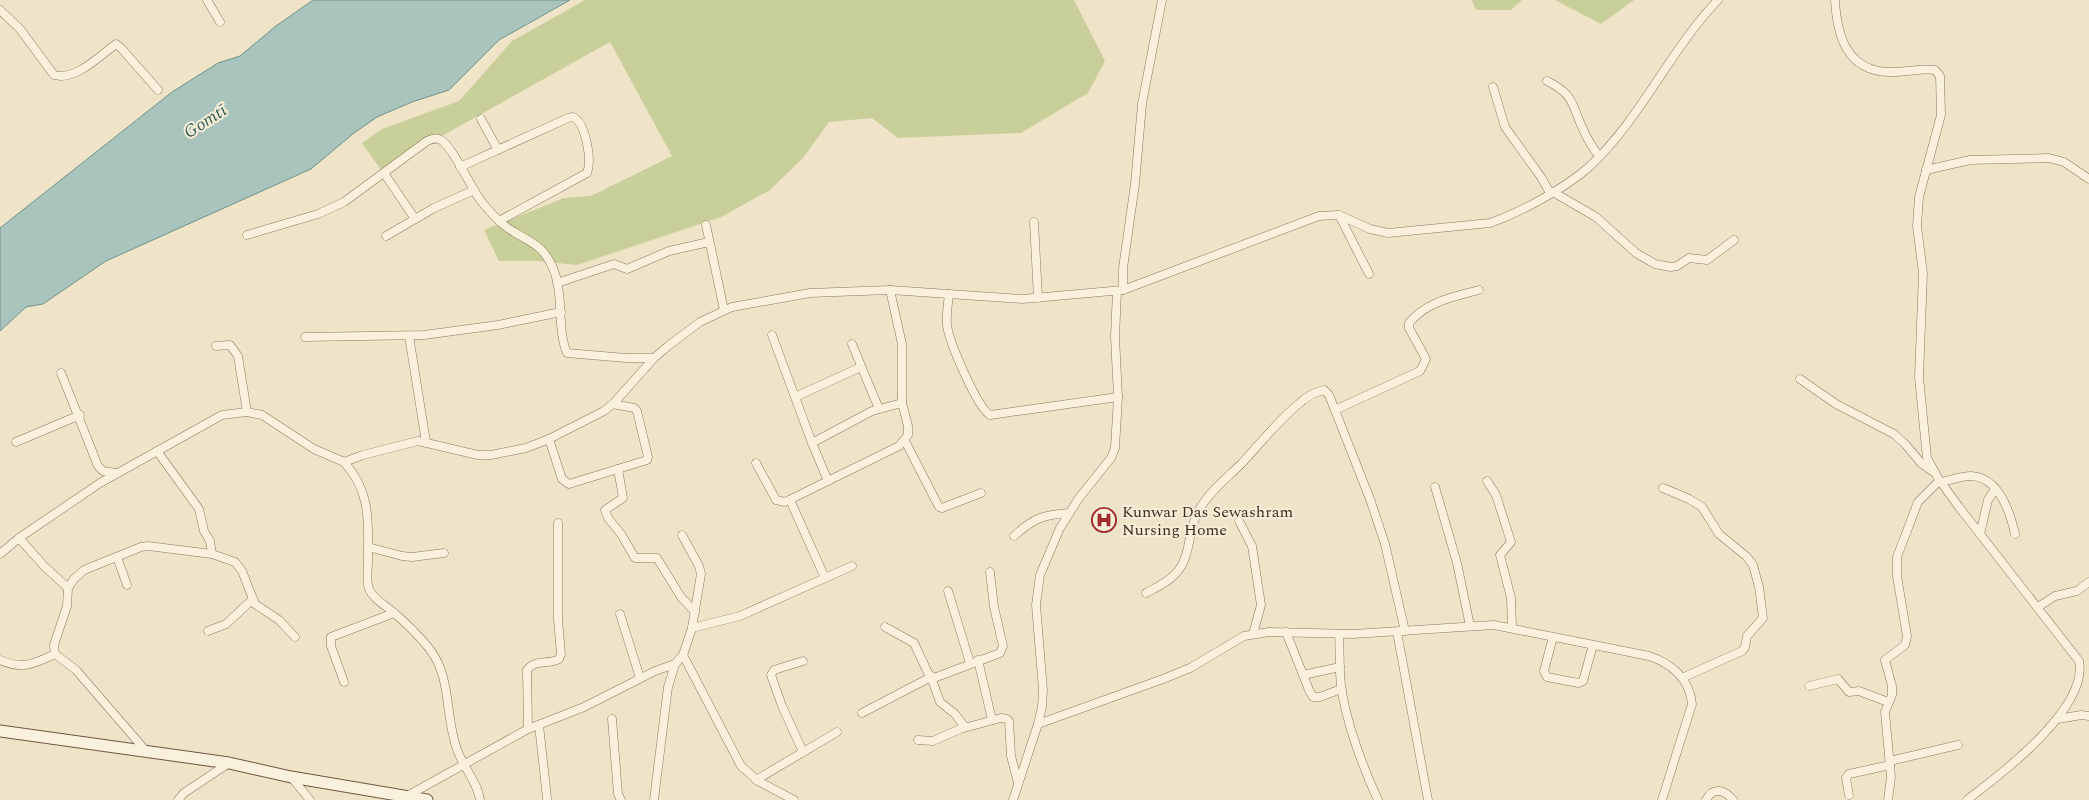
<svg xmlns="http://www.w3.org/2000/svg" width="2089" height="800" viewBox="0 0 2089 800" font-family="Spectral,serif">
  <rect width="100%" height="100%" fill="#f0e4c8"/>
  <!-- green -->
  <g fill="#c9cf9b">
    <path d="M 585,0 L 1074,0 L 1105,61 L 1088,93 L 1021,133 L 898,138 L 872,118 L 829,122 L 803,158 L 770,190 L 721,217 L 577,265 L 538,261 L 499,261 L 484,230 L 564,198 L 591,196 L 672,156 L 610,42 L 381,170 L 362,143 L 382,129 L 459,101 L 512,41 Z"/>
    <path d="M 1472,0 L 1522,0 L 1511,10 L 1476,10 Z"/>
    <path d="M 1555,0 L 1634,0 L 1601,24 Z"/>
  </g>
  <!-- water -->
  <path fill="#a9c4bc" stroke="#6f938a" d="M 313,0 L 570,0 L 499,40 L 449,90 L 412,102 L 377,117 L 354,133 L 311,169 L 106,261 L 43,304 L 26,307 L 0,331 L 0,228 L 172,92 L 218,63 L 240,56 L 276,26 Z"/>
  <g fill="none" stroke-linecap="round" stroke-linejoin="round">
    <defs>
      <g id="street">
        <path d="M 207,0 L 220,22"/>
        <path d="M 1835,0 C 1837,36 1847,71 1889,72 C 1904,73 1920,68 1935,70 L 1940,76 L 1941,115 L 1919,197 L 1917,226 L 1923,273 L 1919,377 L 1927,458 L 1938,478 L 1959,507 L 2079,661 C 2089,708 2000,775 1967,800"/>
        <path d="M 0,10 L 20,29 L 54,75 C 76,81 99,56 116,44 L 121,48 L 158,90"/>
        <path d="M 1547,81 C 1575,95 1571,104 1583,129 C 1587,139 1593,148 1599,156"/>
        <path d="M 1493,87 L 1505,127 L 1541,177 L 1550,193"/>
        <path d="M 481,119 L 498,150"/>
        <path d="M 460,167 L 568,118 L 573,117 C 586,123 592,160 587,173 L 499,221"/>
        <path d="M 1926,170 L 1970,160 L 2049,158 L 2064,162 L 2089,179"/>
        <path d="M 384,173 L 415,219"/>
        <path d="M 1553,192 L 1596,217 L 1636,253 L 1655,264 L 1671,267 L 1677,266 L 1689,258 L 1707,260 L 1734,240"/>
        <path d="M 1339,215 L 1369,274"/>
        <path d="M 1034,222 L 1038,298"/>
        <path d="M 706,225 L 724,310"/>
        <path d="M 247,235 L 318,214 L 344,202 L 427,141 C 432,139 436,137 441,140 C 453,147 471,188 481,201 C 490,212 501,225 514,232 C 532,243 543,246 552,266 C 565,293 556,327 567,353 L 626,358 L 654,358"/>
        <path d="M 386,236 L 434,208 L 474,190"/>
        <path d="M 557,283 L 614,264 L 627,269 L 669,251 L 709,242"/>
        <path d="M 1123,290 L 1123,268 L 1135,184 L 1142,104 L 1162,0"/>
        <path d="M 949,294 C 948,304 946,315 947,325 C 949,342 977,407 990,415 L 1118,397"/>
        <path d="M 772,335 L 812,443 L 828,481"/>
        <path d="M 409,336 L 426,442"/>
        <path d="M 305,337 L 424,335 L 498,325 L 561,312"/>
        <path d="M 852,344 L 879,409"/>
        <path d="M 216,346 L 230,345 L 238,356 L 247,412"/>
        <path d="M 61,373 L 98,466 L 103,471 L 116,473"/>
        <path d="M 1800,379 L 1836,404 L 1894,434 L 1906,445 L 1921,463 L 1932,471"/>
        <path d="M 795,397 L 861,367"/>
        <path d="M 1335,410 L 1420,371 L 1426,359 L 1409,328 L 1409,323 C 1427,301 1454,297 1479,290"/>
        <path d="M 549,439 L 562,479 L 569,484 L 647,460 L 648,457 L 637,411 L 634,408 L 613,404"/>
        <path d="M 905,441 L 939,507 L 942,508 L 981,493"/>
        <path d="M 16,442 L 80,415"/>
        <path d="M 812,443 L 872,411 L 902,403"/>
        <path d="M 157,451 L 199,509 L 204,531 L 210,541 L 212,554"/>
        <path d="M 344,462 C 372,493 368,523 368,562 C 368,570 366,581 369,589 C 373,599 385,605 393,612 C 405,622 418,635 428,647 C 453,677 444,717 458,752 C 464,768 478,783 480,800"/>
        <path d="M 756,463 L 776,500 L 785,502 L 899,446 L 908,435 L 908,426 L 902,403 L 902,344 L 890,290"/>
        <path d="M 618,469 L 623,498 L 605,510 L 608,518 L 621,534 L 635,558 L 657,558 L 681,597 L 695,612"/>
        <path d="M 1487,481 L 1496,495 L 1511,542 L 1500,555 L 1511,598 L 1512,628"/>
        <path d="M 1941,482 C 1951,480 1961,476 1971,476 C 1999,477 2010,512 2015,534"/>
        <path d="M 1435,487 L 1457,563 L 1470,626"/>
        <path d="M 1663,488 L 1689,499 L 1702,507 L 1719,534 L 1746,556 L 1753,565 L 1759,587 L 1763,618 L 1747,636 L 1745,647 L 1742,651 L 1682,678"/>
        <path d="M 790,500 L 825,578"/>
        <path d="M 1239,521 L 1252,546 L 1261,605 L 1253,634"/>
        <path d="M 1980,534 L 1988,500 L 1995,489"/>
        <path d="M 1014,536 C 1034,518 1042,515 1069,513"/>
        <path d="M 19,538 L 44,566 L 68,588"/>
        <path d="M 368,547 L 402,556 L 412,557 L 444,553"/>
        <path d="M 0,554 L 19,538 L 100,483 L 222,415 L 247,412 L 262,415 L 314,449 L 344,462 L 363,455 L 418,441 L 478,455 L 491,455 L 526,448 L 549,439 L 604,411 L 613,404 L 654,358 L 668,346 L 700,322 L 732,307 L 810,293 L 836,292 L 890,290 L 1022,299 L 1123,290 L 1319,216 L 1339,215 L 1370,229 L 1388,233 L 1490,223 C 1521,212 1564,189 1589,167 C 1641,119 1669,51 1718,0"/>
        <path d="M 117,557 L 127,585"/>
        <path d="M 948,591 L 970,663"/>
        <path d="M 1146,593 C 1157,587 1169,582 1177,572 C 1192,555 1187,529 1200,508 C 1211,490 1228,477 1242,463 C 1261,443 1279,419 1301,402 C 1307,396 1316,392 1324,390 L 1329,395 L 1370,499 L 1385,544 L 1405,631"/>
        <path d="M 2038,607 L 2055,596 L 2077,591 L 2089,582"/>
        <path d="M 620,614 L 640,678"/>
        <path d="M 885,627 L 914,643 L 928,673 L 934,678 L 1000,653 L 1003,646 L 994,607 L 990,572"/>
        <path d="M 692,628 L 740,616 L 852,566"/>
        <path d="M 208,631 L 226,624 L 253,599"/>
        <path d="M 1286,632 L 1309,690 L 1313,697 L 1320,697 L 1341,689"/>
        <path d="M 1397,632 L 1428,800"/>
        <path d="M 1339,634 C 1340,651 1339,668 1341,685 C 1345,719 1363,768 1378,800"/>
        <path d="M 1553,637 L 1544,671 L 1547,677 L 1578,683 L 1583,681 L 1593,645"/>
        <path d="M 683,655 L 741,766 L 758,781 L 794,800"/>
        <path d="M 0,660 C 22,670 34,664 55,654"/>
        <path d="M 978,660 L 992,720"/>
        <path d="M 1303,675 L 1340,667"/>
        <path d="M 344,682 L 331,646 L 331,637 L 394,613"/>
        <path d="M 1809,686 L 1838,679 L 1849,692 L 1859,691 L 1888,702"/>
        <path d="M 862,713 L 931,677 L 940,702 L 955,714 L 965,727"/>
        <path d="M 612,719 L 618,794 L 621,800"/>
        <path d="M 2058,719 L 2081,715 L 2089,716"/>
        <path d="M 1038,724 L 1163,679 L 1190,668 L 1244,636 L 1269,632 L 1353,634 L 1494,625 L 1649,656 C 1671,663 1690,679 1692,704 L 1662,800"/>
        <path d="M 539,725 L 547,798"/>
        <path d="M 528,729 L 527,670 C 535,659 548,665 559,659 L 561,654 L 558,620 L 558,523"/>
        <path d="M 918,740 L 933,741 L 960,729 L 1001,718 L 1007,719 L 1009,721 L 1011,756 L 1018,783"/>
        <path d="M 146,751 L 76,670 L 55,654 L 54,645 L 67,606 L 68,588 L 74,579 L 84,570 L 141,547 L 148,546 L 212,554 L 235,562 L 242,571 L 255,604 L 279,620 L 295,637"/>
        <path d="M 803,752 L 782,706 L 771,675 L 774,670 L 803,661"/>
        <path d="M 1890,761 L 1958,745"/>
        <path d="M 291,777 L 310,800"/>
        <path d="M 756,780 L 837,732"/>
        <path d="M 1849,795 L 1846,778 L 1849,774 L 1890,765"/>
        <path d="M 407,796 L 528,729 L 584,707 L 655,671 L 675,664"/>
        <path d="M 178,800 L 184,793 L 229,763"/>
        <path d="M 654,800 L 668,687 L 675,664 L 683,655 L 692,628 L 701,574 L 699,566 L 682,535"/>
        <path d="M 1013,800 L 1038,724 L 1042,707 L 1043,690 L 1036,605 L 1040,575 L 1060,528 L 1079,498 L 1111,458 L 1115,448 L 1118,397 L 1115,337 L 1117,291"/>
        <path d="M 1706,800 C 1713,786 1725,790 1733,800"/>
        <path d="M 1888,800 L 1891,777 L 1885,712 L 1892,695 L 1892,686 L 1885,660 L 1905,645 L 1907,636 L 1897,576 L 1897,557 L 1918,502 L 1939,481"/>
      </g>
      <path id="secondary" d="M 0,731 L 229,763 L 291,777 L 427,800"/>
    </defs>
    <!-- street casing -->
    <use href="#street" stroke="#8d765c" stroke-width="9"/>
    <!-- secondary casing -->
    <use href="#secondary" stroke="#6f573f" stroke-width="13"/>
    <!-- street -->
    <use href="#street" stroke="#faf1dc" stroke-width="8"/>
    <!-- secondary -->
    <use href="#secondary" stroke="#faf1dc" stroke-width="11"/>
  </g>
  <!-- icons -->
  <defs>
    <symbol id="hospital-ring" viewBox="-11 -11 22 22"><circle r="9.5" fill="#f7eed8" stroke="#9e2a2b" stroke-width="1.5"/><path d="M-5-5h3v3.5h4V-5h3V5h-3V1.5h-4V5h-3Z" fill="#9e2a2b"/></symbol>
  </defs>
  <g fill-rule="evenodd">
    <use href="#hospital-ring" x="1090" y="506" width="28" height="28"/>
  </g>
  <g text-anchor="middle" stroke-width="4" stroke-linejoin="round" paint-order="stroke">
    <!-- poi labels -->
    <g font-size="16" fill="#3d2e20" stroke="#f7eed8" text-anchor="start">
      <text x="1122" y="517">Kunwar Das Sewashram<tspan x="1122" dy="18">Nursing Home</tspan></text>
    </g>
    <!-- water labels -->
    <g font-size="18" font-style="italic" fill="#2f5d5a" stroke="#f7eed8">
      <text transform="translate(205 121) rotate(-33)" y="6">Gomtī</text>
    </g>
  </g>
</svg>
